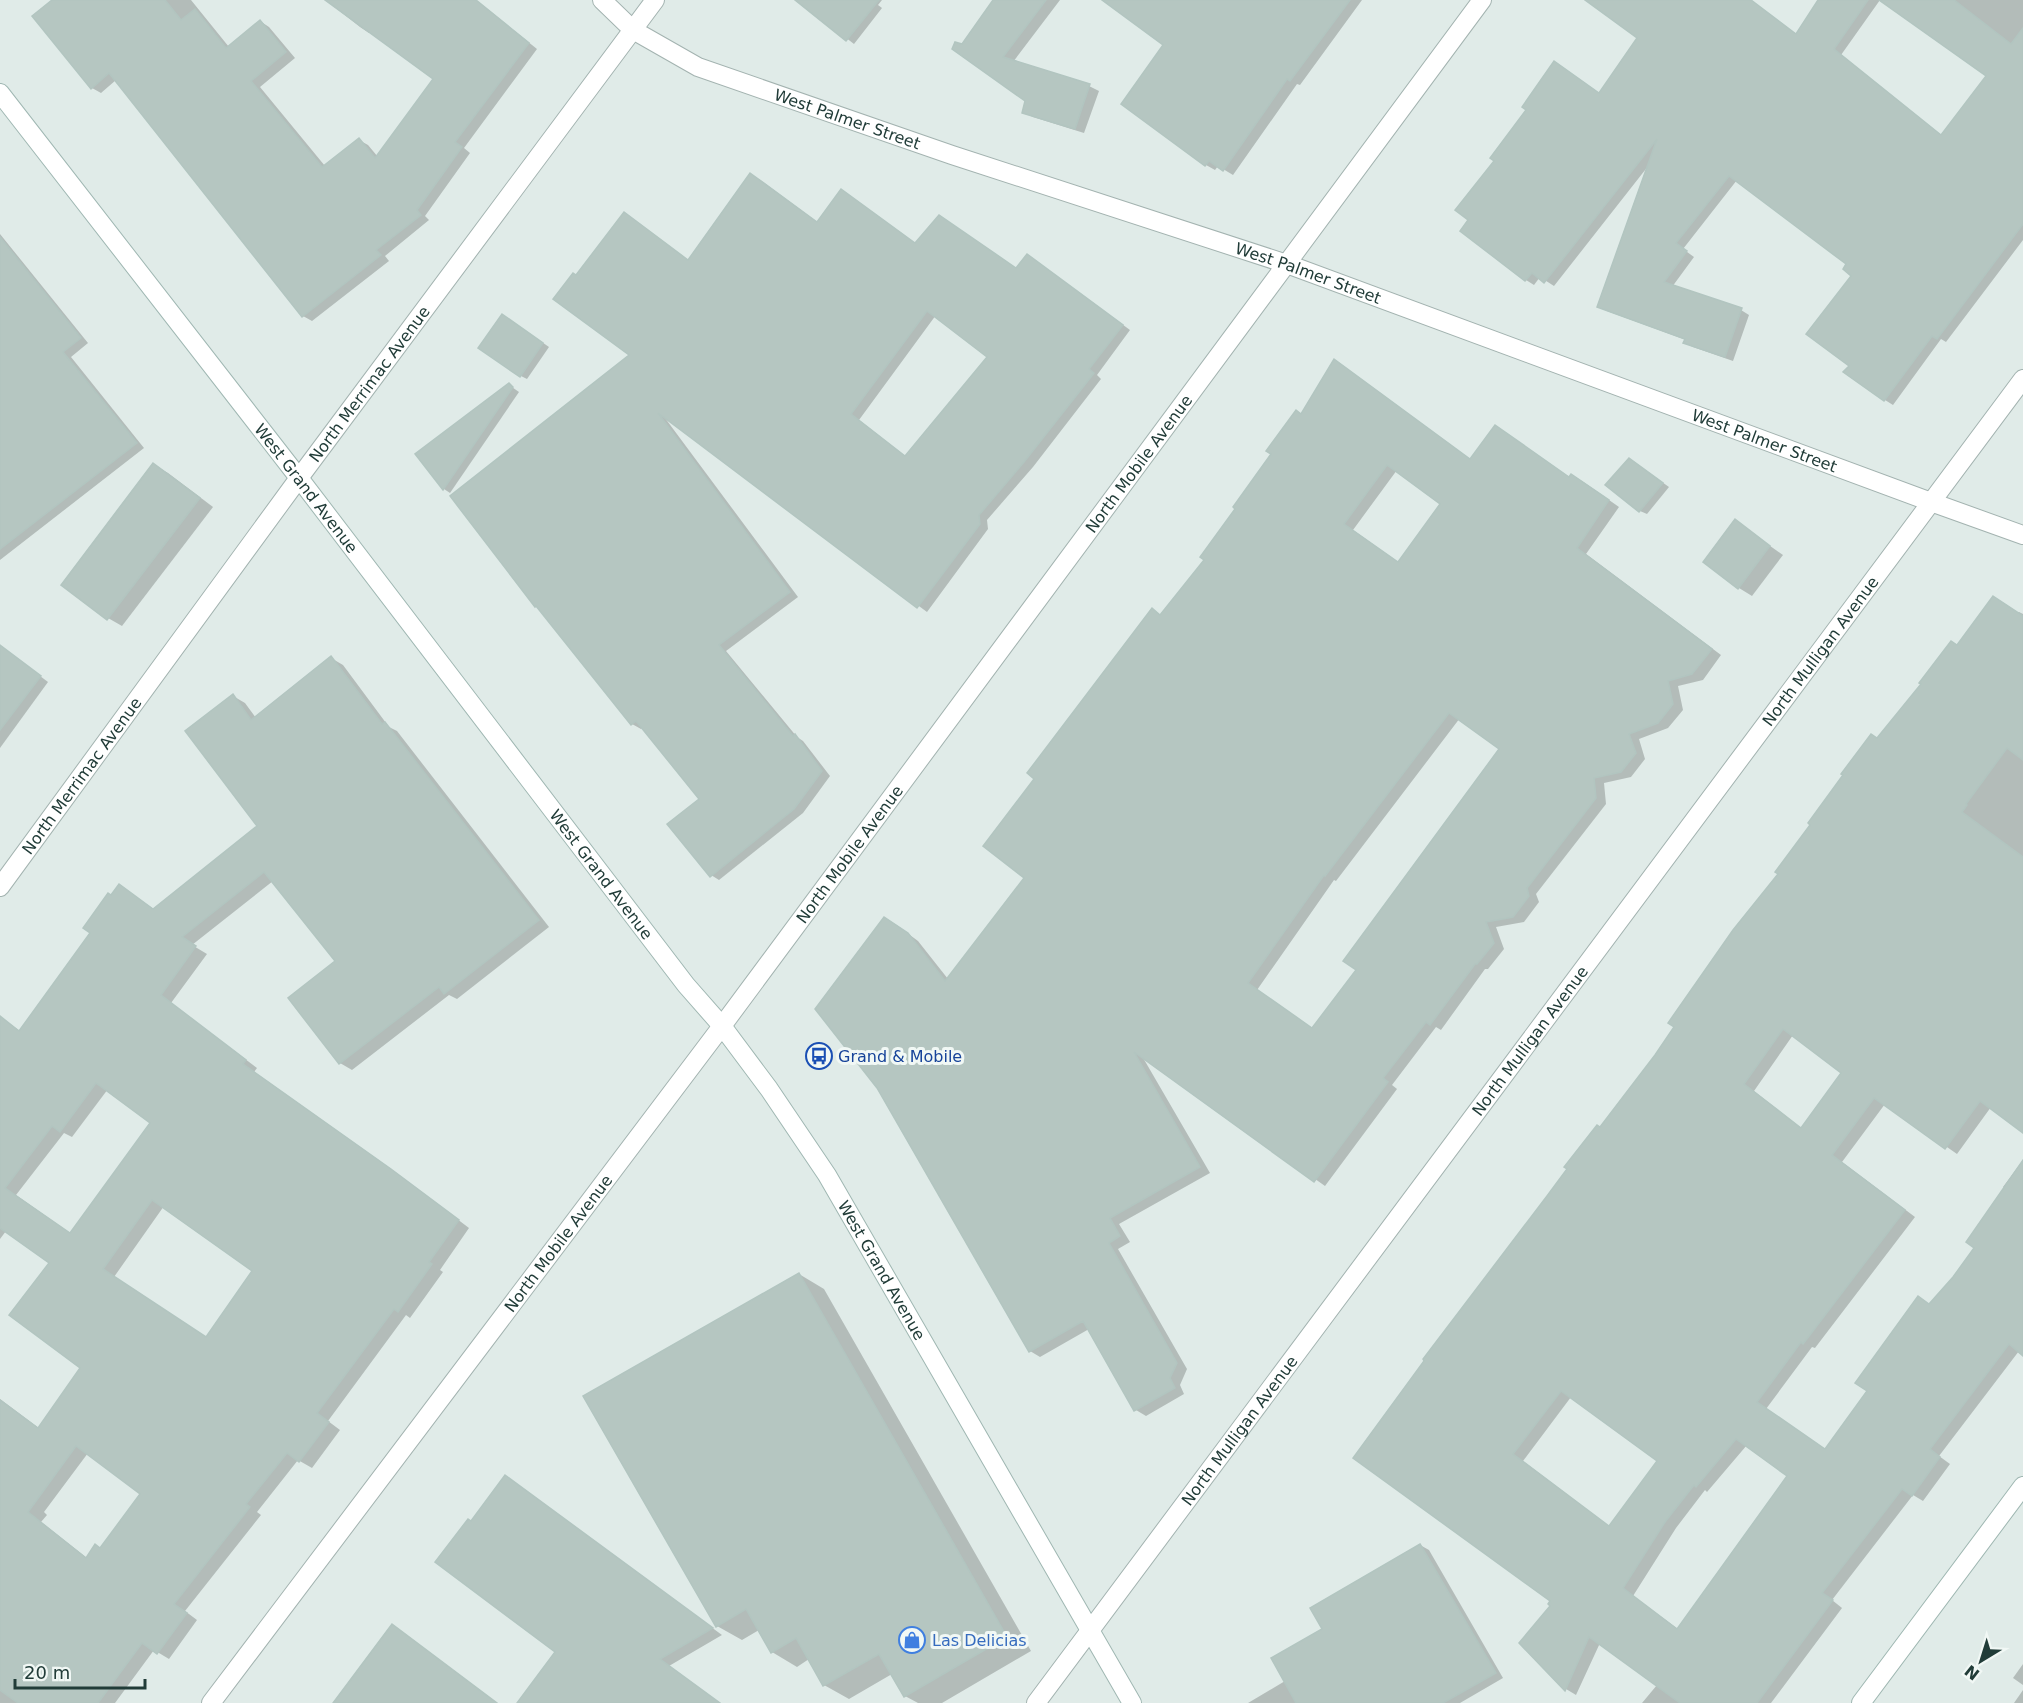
<svg xmlns="http://www.w3.org/2000/svg" width="2023" height="1703" viewBox="0 0 2023 1703" font-family="'DejaVu Sans',sans-serif">
  <rect width="100%" height="100%" fill="#e0ebe8"/>
  <!-- shadow -->
  <g fill="#0003" fill-rule="evenodd">
    <path d="M 54,0 L 191,0 L 229,47 L 260,21 L 269,27 L 295,58 L 260,87 L 325,166 L 359,140 L 368,145 L 378,157 L 435,78 L 370,31 L 369,33 L 360,27 L 332,5 L 336,0 L 476,0 L 537,49 L 464,148 L 470,153 L 425,216 L 429,220 L 385,256 L 389,261 L 312,321 L 303,316 L 116,80 L 101,93 L 92,88 Z"/>
    <path d="M 797,0 L 882,0 L 878,5 L 882,8 L 854,44 Z"/>
    <path d="M 995,0 L 1060,0 L 1013,62 L 1089,86 L 1099,91 L 1084,133 L 1033,117 L 1023,112 L 1027,100 L 962,46 Z"/>
    <path d="M 1105,0 L 1362,0 L 1300,85 L 1297,84 L 1233,175 L 1218,166 L 1215,170 L 1206,165 L 1165,44 Z"/>
    <path d="M 1604,0 L 1751,0 L 1797,35 L 1820,0 L 1880,0 L 1841,55 L 1942,136 L 1988,76 L 1881,0 L 2023,0 L 2023,240 L 1946,342 L 1941,339 L 1893,405 L 1885,400 L 1851,366 L 1853,275 L 1848,264 L 1737,180 L 1683,249 L 1694,257 L 1672,287 L 1741,310 L 1749,315 L 1733,361 L 1693,347 L 1685,343 L 1686,340 L 1607,311 L 1598,306 L 1649,165 L 1554,286 L 1540,277 L 1534,285 L 1526,280 L 1600,94 L 1639,38 Z"/>
    <path d="M 759,179 L 817,222 L 1017,270 L 1036,261 L 1130,330 L 1097,375 L 1101,379 L 1033,467 L 987,520 L 988,529 L 927,612 L 665,418 L 798,597 L 726,651 L 797,737 L 803,741 L 830,776 L 803,813 L 719,880 L 711,875 L 701,800 L 643,727 L 641,729 L 632,724 L 540,608 L 631,355 L 577,277 L 689,261 ZM 936,315 L 989,357 L 906,457 L 859,420 Z"/>
    <path d="M 0,234 L 88,343 L 71,357 L 144,448 L 0,560 Z"/>
    <path d="M 509,319 L 549,347 L 527,379 L 521,376 Z"/>
    <path d="M 1335,361 L 1471,460 L 1582,481 L 1619,507 L 1586,554 L 1721,655 L 1703,680 L 1678,686 L 1683,710 L 1668,728 L 1639,739 L 1645,759 L 1631,777 L 1604,783 L 1606,804 L 1536,894 L 1539,902 L 1524,922 L 1496,927 L 1504,949 L 1488,969 L 1485,969 L 1441,1030 L 1436,1027 L 1392,1085 L 1397,1089 L 1325,1186 L 1142,1056 L 1210,1173 L 1119,1224 L 1130,1242 L 1118,1249 L 1187,1369 L 1180,1385 L 1184,1394 L 1146,1416 L 1136,1410 L 1089,1329 L 1040,1357 L 1030,1351 L 895,924 L 918,941 L 948,979 L 1026,877 L 1036,779 L 1152,610 L 1161,616 L 1206,559 L 1302,415 ZM 1397,470 L 1443,504 L 1399,563 L 1353,530 ZM 1460,718 L 1501,749 L 1358,970 L 1313,1029 L 1257,990 L 1334,880 L 1336,881 Z"/>
    <path d="M 509,385 L 519,392 L 450,493 L 444,489 L 417,454 Z"/>
    <path d="M 1635,463 L 1669,487 L 1647,514 L 1640,511 Z"/>
    <path d="M 154,465 L 168,473 L 213,507 L 122,626 L 108,618 Z"/>
    <path d="M 1735,521 L 1783,555 L 1752,596 L 1739,588 Z"/>
    <path d="M 2019,612 L 2023,614 L 2023,1131 L 1991,1107 L 1957,1154 L 1885,1104 L 1842,1162 L 1915,1217 L 1815,1348 L 1812,1347 L 1766,1409 L 1826,1450 L 1930,1305 L 1954,1278 L 1977,1247 L 2005,1188 L 2003,1187 L 2023,1160 L 2023,1353 L 2019,1351 L 1939,1456 L 1950,1464 L 1923,1501 L 1913,1495 L 1832,1600 L 1842,1608 L 1771,1703 L 1642,1703 L 1657,1685 L 1600,1643 L 1576,1695 L 1566,1689 L 1521,1643 L 1552,1606 L 1552,1601 L 1355,1457 L 1656,1056 L 1780,874 L 1878,739 L 1958,646 ZM 1793,1035 L 1843,1072 L 1802,1129 L 1754,1091 ZM 1571,1397 L 1659,1461 L 1610,1527 L 1523,1461 ZM 1747,1445 L 1789,1476 L 1678,1629 L 1633,1596 L 1676,1528 L 1705,1490 L 1707,1492 Z"/>
    <path d="M 0,646 L 48,682 L 0,748 Z"/>
    <path d="M 331,658 L 343,665 L 389,727 L 397,731 L 549,927 L 457,999 L 449,995 L 352,1070 L 340,1063 L 290,998 L 337,962 L 273,881 L 192,945 L 207,954 L 171,1003 L 257,1068 L 254,1072 L 403,1178 L 469,1228 L 440,1270 L 443,1272 L 410,1318 L 406,1315 L 328,1421 L 340,1430 L 312,1468 L 298,1460 L 257,1512 L 261,1515 L 185,1611 L 197,1620 L 169,1659 L 154,1650 L 115,1703 L 0,1703 L 0,1399 L 40,1429 L 82,1368 L 52,1260 L 9,1227 L 0,1239 L 0,1017 L 20,1031 L 93,933 L 111,896 L 119,886 L 155,910 L 259,826 L 233,696 L 245,703 L 256,718 ZM 108,1089 L 153,1123 L 71,1234 L 16,1195 L 64,1133 L 72,1137 ZM 164,1206 L 254,1271 L 207,1338 L 114,1277 ZM 88,1453 L 143,1494 L 101,1550 L 87,1558 L 41,1522 L 47,1515 L 44,1512 Z"/>
    <path d="M 799,1274 L 824,1289 L 1031,1651 L 942,1703 L 918,1703 L 905,1696 L 892,1674 L 849,1699 L 824,1685 L 809,1659 L 797,1667 L 772,1652 L 759,1630 L 742,1640 L 717,1626 Z"/>
    <path d="M 506,1476 L 722,1635 L 669,1666 L 715,1703 L 519,1703 L 557,1652 L 471,1523 Z"/>
    <path d="M 1420,1545 L 1429,1550 L 1503,1678 L 1460,1703 L 1248,1703 L 1285,1681 L 1324,1629 Z"/>
    <path d="M 2023,1664 L 2023,1685 L 2013,1678 Z"/>
    <path d="M 2023,1690 L 2023,1703 L 2014,1703 Z"/>
  </g>
  <!-- building -->
  <g fill="#b5c6c1" stroke="#b2c5c0" stroke-width="1.5" fill-rule="evenodd">
    <path d="M 52,0 L 165,0 L 181,20 L 195,9 L 226,48 L 260,20 L 286,52 L 251,81 L 322,167 L 359,138 L 375,158 L 433,79 L 325,0 L 476,0 L 529,43 L 455,142 L 462,147 L 417,210 L 421,215 L 376,250 L 381,255 L 302,317 L 109,73 L 91,89 L 32,16 Z"/>
    <path d="M 795,0 L 879,0 L 846,41 Z"/>
    <path d="M 993,0 L 1046,0 L 1003,57 L 1090,84 L 1075,129 L 1022,113 L 1025,101 L 952,49 L 955,42 L 962,44 Z"/>
    <path d="M 1102,0 L 1350,0 L 1290,81 L 1287,79 L 1223,171 L 1209,161 L 1205,166 L 1121,104 L 1163,45 Z"/>
    <path d="M 1585,0 L 1751,0 L 1796,34 L 1818,0 L 1868,0 L 1834,49 L 1941,135 L 1986,76 L 1879,0 L 1954,0 L 2011,44 L 2023,28 L 2023,224 L 1937,339 L 1932,336 L 1884,401 L 1843,372 L 1849,366 L 1806,334 L 1851,276 L 1843,269 L 1846,264 L 1729,176 L 1676,243 L 1687,251 L 1664,282 L 1742,308 L 1725,357 L 1683,343 L 1685,339 L 1597,307 L 1657,139 L 1544,283 L 1532,273 L 1525,281 L 1460,231 L 1468,220 L 1455,210 L 1494,161 L 1490,158 L 1526,110 L 1522,107 L 1554,61 L 1599,93 L 1637,38 Z"/>
    <path d="M 750,173 L 817,222 L 841,189 L 915,243 L 939,215 L 1016,268 L 1027,254 L 1123,325 L 1089,369 L 1094,373 L 1024,462 L 979,515 L 980,524 L 917,608 L 658,413 L 790,592 L 719,645 L 793,736 L 795,734 L 822,771 L 794,809 L 710,877 L 667,824 L 699,799 L 636,721 L 631,725 L 536,606 L 535,607 L 450,496 L 629,355 L 553,299 L 573,273 L 576,275 L 624,212 L 688,260 ZM 927,311 L 987,357 L 905,456 L 851,414 Z"/>
    <path d="M 0,237 L 81,338 L 63,352 L 137,443 L 0,549 Z"/>
    <path d="M 502,314 L 543,343 L 520,377 L 478,348 Z"/>
    <path d="M 1334,359 L 1470,459 L 1495,425 L 1569,477 L 1571,474 L 1609,500 L 1577,548 L 1712,649 L 1692,674 L 1668,681 L 1673,704 L 1658,723 L 1629,734 L 1636,753 L 1621,772 L 1594,778 L 1596,798 L 1527,888 L 1529,896 L 1513,917 L 1486,922 L 1494,943 L 1477,964 L 1475,964 L 1430,1025 L 1426,1022 L 1383,1078 L 1388,1082 L 1314,1182 L 1134,1052 L 1200,1167 L 1110,1218 L 1120,1236 L 1109,1243 L 1177,1363 L 1170,1378 L 1175,1388 L 1134,1411 L 1083,1321 L 1029,1352 L 877,1088 L 815,1009 L 884,917 L 908,933 L 945,981 L 1024,878 L 983,846 L 1034,779 L 1027,773 L 1152,608 L 1160,615 L 1204,560 L 1200,557 L 1235,509 L 1233,507 L 1271,454 L 1266,451 L 1296,410 L 1301,414 ZM 1387,465 L 1440,504 L 1398,562 L 1344,524 ZM 1449,713 L 1499,749 L 1343,961 L 1356,970 L 1312,1028 L 1248,983 L 1324,875 L 1325,876 Z"/>
    <path d="M 509,383 L 513,387 L 443,490 L 415,454 Z"/>
    <path d="M 1629,458 L 1663,483 L 1639,512 L 1605,485 Z"/>
    <path d="M 153,463 L 200,498 L 107,620 L 61,585 Z"/>
    <path d="M 1735,519 L 1770,546 L 1738,589 L 1703,562 Z"/>
    <path d="M 1993,596 L 2023,616 L 2023,760 L 2007,748 L 1966,804 L 1967,805 L 1962,812 L 2023,857 L 2023,1133 L 1980,1101 L 1945,1149 L 1874,1098 L 1832,1155 L 1905,1210 L 1803,1344 L 1801,1342 L 1757,1402 L 1825,1449 L 1867,1391 L 1855,1383 L 1918,1296 L 1929,1304 L 1953,1277 L 1974,1248 L 1966,1242 L 2023,1160 L 2023,1356 L 2009,1344 L 1930,1449 L 1940,1457 L 1912,1496 L 1902,1489 L 1822,1593 L 1833,1600 L 1757,1703 L 1680,1703 L 1589,1637 L 1565,1691 L 1519,1643 L 1550,1606 L 1548,1604 L 1550,1601 L 1353,1458 L 1424,1361 L 1423,1359 L 1547,1196 L 1567,1169 L 1564,1167 L 1597,1125 L 1600,1127 L 1655,1055 L 1674,1027 L 1668,1023 L 1733,930 L 1778,874 L 1775,872 L 1810,825 L 1808,823 L 1843,775 L 1841,774 L 1871,734 L 1877,738 L 1921,684 L 1919,683 L 1951,641 L 1957,645 ZM 1783,1029 L 1841,1073 L 1801,1128 L 1744,1084 ZM 1561,1391 L 1657,1461 L 1609,1526 L 1513,1454 ZM 1736,1439 L 1787,1476 L 1677,1629 L 1623,1588 L 1665,1522 L 1694,1485 L 1696,1487 Z"/>
    <path d="M 0,645 L 41,676 L 0,730 Z"/>
    <path d="M 331,656 L 382,724 L 385,722 L 539,920 L 444,994 L 439,987 L 339,1064 L 288,998 L 335,961 L 264,872 L 182,937 L 196,946 L 161,995 L 246,1060 L 243,1064 L 391,1169 L 459,1220 L 429,1262 L 432,1264 L 398,1312 L 394,1309 L 317,1413 L 329,1422 L 299,1462 L 287,1453 L 246,1504 L 250,1507 L 174,1604 L 187,1613 L 157,1654 L 142,1643 L 98,1703 L 18,1703 L 0,1690 L 0,1400 L 38,1428 L 80,1368 L 9,1315 L 49,1263 L 0,1228 L 0,1016 L 19,1031 L 90,933 L 83,928 L 108,893 L 111,895 L 119,884 L 153,909 L 257,826 L 185,731 L 233,694 L 251,720 ZM 96,1083 L 150,1123 L 70,1233 L 5,1188 L 52,1126 L 60,1132 ZM 152,1200 L 252,1271 L 206,1337 L 103,1269 ZM 76,1446 L 140,1494 L 100,1548 L 95,1544 L 86,1558 L 28,1512 Z"/>
    <path d="M 799,1273 L 1007,1637 L 904,1697 L 879,1654 L 823,1686 L 796,1638 L 771,1653 L 746,1609 L 716,1627 L 583,1396 Z"/>
    <path d="M 505,1475 L 713,1628 L 660,1659 L 720,1703 L 517,1703 L 555,1652 L 435,1562 L 468,1519 L 471,1521 Z"/>
    <path d="M 1420,1544 L 1496,1673 L 1443,1703 L 1296,1703 L 1271,1658 L 1322,1629 L 1310,1608 Z"/>
    <path d="M 392,1624 L 497,1703 L 333,1703 Z"/>
  </g>
  <g fill="none" stroke-linecap="round" stroke-linejoin="round">
    <defs>
      <g id="street">
        <path id="s1" d="M 602,0 L 633,30 L 698,67 L 952,155 L 1287,264 L 1931,502 L 2023,535"/>
        <path id="s2" d="M 0,887 L 299,478 L 655,0"/>
        <path id="s3" d="M 211,1703 L 722,1026 L 1482,0"/>
        <path id="s4" d="M 1036,1703 L 2023,379"/>
      </g>
      <g id="secondary">
        <path id="s5" d="M 0,93 L 299,478 L 686,985 L 722,1026 L 769,1089 L 827,1175 L 1132,1703"/>
        <path d="M 1861,1703 L 2023,1486"/>
      </g>
    </defs>
    <!-- street casing -->
    <use href="#street" stroke="#a3b3b0" stroke-width="20"/>
    <!-- secondary casing -->
    <use href="#secondary" stroke="#9fb7b2" stroke-width="20"/>
    <!-- street -->
    <use href="#street" stroke="#fff" stroke-width="18"/>
    <!-- secondary -->
    <use href="#secondary" stroke="#fff" stroke-width="18"/>
  </g>
  <!-- icons -->
  <defs>
    <symbol id="bus-ring" viewBox="-11 -11 22 22"><circle r="9.5" fill="#f1f8f5" stroke="#1a4fb4" stroke-width="1.5"/><path d="M-5-6H5V4H4V6H2V4H-2V6H-4V4H-5ZM-3.5-4V0h7V-4ZM-3.5 1.2v1.5H-2V1.2ZM2 1.2v1.5H3.5V1.2Z" fill="#1a4fb4"/></symbol>
    <symbol id="shop-ring" viewBox="-11 -11 22 22"><circle r="9.5" fill="#f1f8f5" stroke="#3f7fe0" stroke-width="1.5"/><path d="M-5-2.5h2.3a2.7 3.5 0 0 1 5.4 0H5L5.5 6h-11ZM-1.5-2.5h3a1.5 2.3 0 0 0-3 0Z" fill="#3f7fe0"/></symbol>
  </defs>
  <g fill-rule="evenodd">
    <use href="#bus-ring" x="804" y="1041" width="30" height="30"/>
    <use href="#shop-ring" x="897" y="1625" width="30" height="30"/>
  </g>
  <g text-anchor="middle" stroke-width="6" stroke-linejoin="round" paint-order="stroke">
    <!-- street labels -->
    <g font-size="16" fill="#213c38" stroke="#f1f8f5">
      <text dy="6" stroke="none"><textPath href="#s1" startOffset="276">West Palmer Street</textPath></text>
      <text dy="6" stroke="none"><textPath href="#s1" startOffset="762">West Palmer Street</textPath></text>
      <text dy="6" stroke="none"><textPath href="#s2" startOffset="624">North Merrimac Avenue</textPath></text>
      <text dy="6" stroke="none"><textPath href="#s1" startOffset="1248">West Palmer Street</textPath></text>
      <text dy="6" stroke="none"><textPath href="#s3" startOffset="1548">North Mobile Avenue</textPath></text>
      <text dy="6" stroke="none"><textPath href="#s5" startOffset="500">West Grand Avenue</textPath></text>
      <text dy="6" stroke="none"><textPath href="#s4" startOffset="1312">North Mulligan Avenue</textPath></text>
      <text dy="6" stroke="none"><textPath href="#s2" startOffset="138">North Merrimac Avenue</textPath></text>
      <text dy="6" stroke="none"><textPath href="#s3" startOffset="1062">North Mobile Avenue</textPath></text>
      <text dy="6" stroke="none"><textPath href="#s5" startOffset="986">West Grand Avenue</textPath></text>
      <text dy="6" stroke="none"><textPath href="#s4" startOffset="826">North Mulligan Avenue</textPath></text>
      <text dy="6" stroke="none"><textPath href="#s3" startOffset="576">North Mobile Avenue</textPath></text>
      <text dy="6" stroke="none"><textPath href="#s5" startOffset="1472">West Grand Avenue</textPath></text>
      <text dy="6" stroke="none"><textPath href="#s4" startOffset="340">North Mulligan Avenue</textPath></text>
    </g>
    <!-- transit labels -->
    <g font-size="16" fill="#164399" stroke="#f1f8f5" text-anchor="start">
      <text x="838" y="1062">Grand &amp; Mobile</text>
    </g>
    <!-- shop labels -->
    <g font-size="16" fill="#366cbe" stroke="#f1f8f5" text-anchor="start">
      <text x="932" y="1646">Las Delicias</text>
    </g>
  </g>
  <!-- north arrow -->
  <g transform="translate(1981 1661) rotate(218)" stroke="#f1f8f5" stroke-width="4.5" paint-order="stroke">
  <path d="M0-4.5L10 22L0 15L-10 22Z" fill="#213c38"/>
  <text y="-9" font-size="16" font-weight="bold" text-anchor="middle" fill="#213c38">N</text>
  </g>
  <!-- scale -->
  <path d="M15 1679v9h130v-9" fill="none" stroke="#213c38" stroke-width="3"/>
  <text x="24" y="1679" font-size="18" fill="#213c38" stroke="#f1f8f5" stroke-width="4.5" paint-order="stroke">20 m</text>
</svg>
